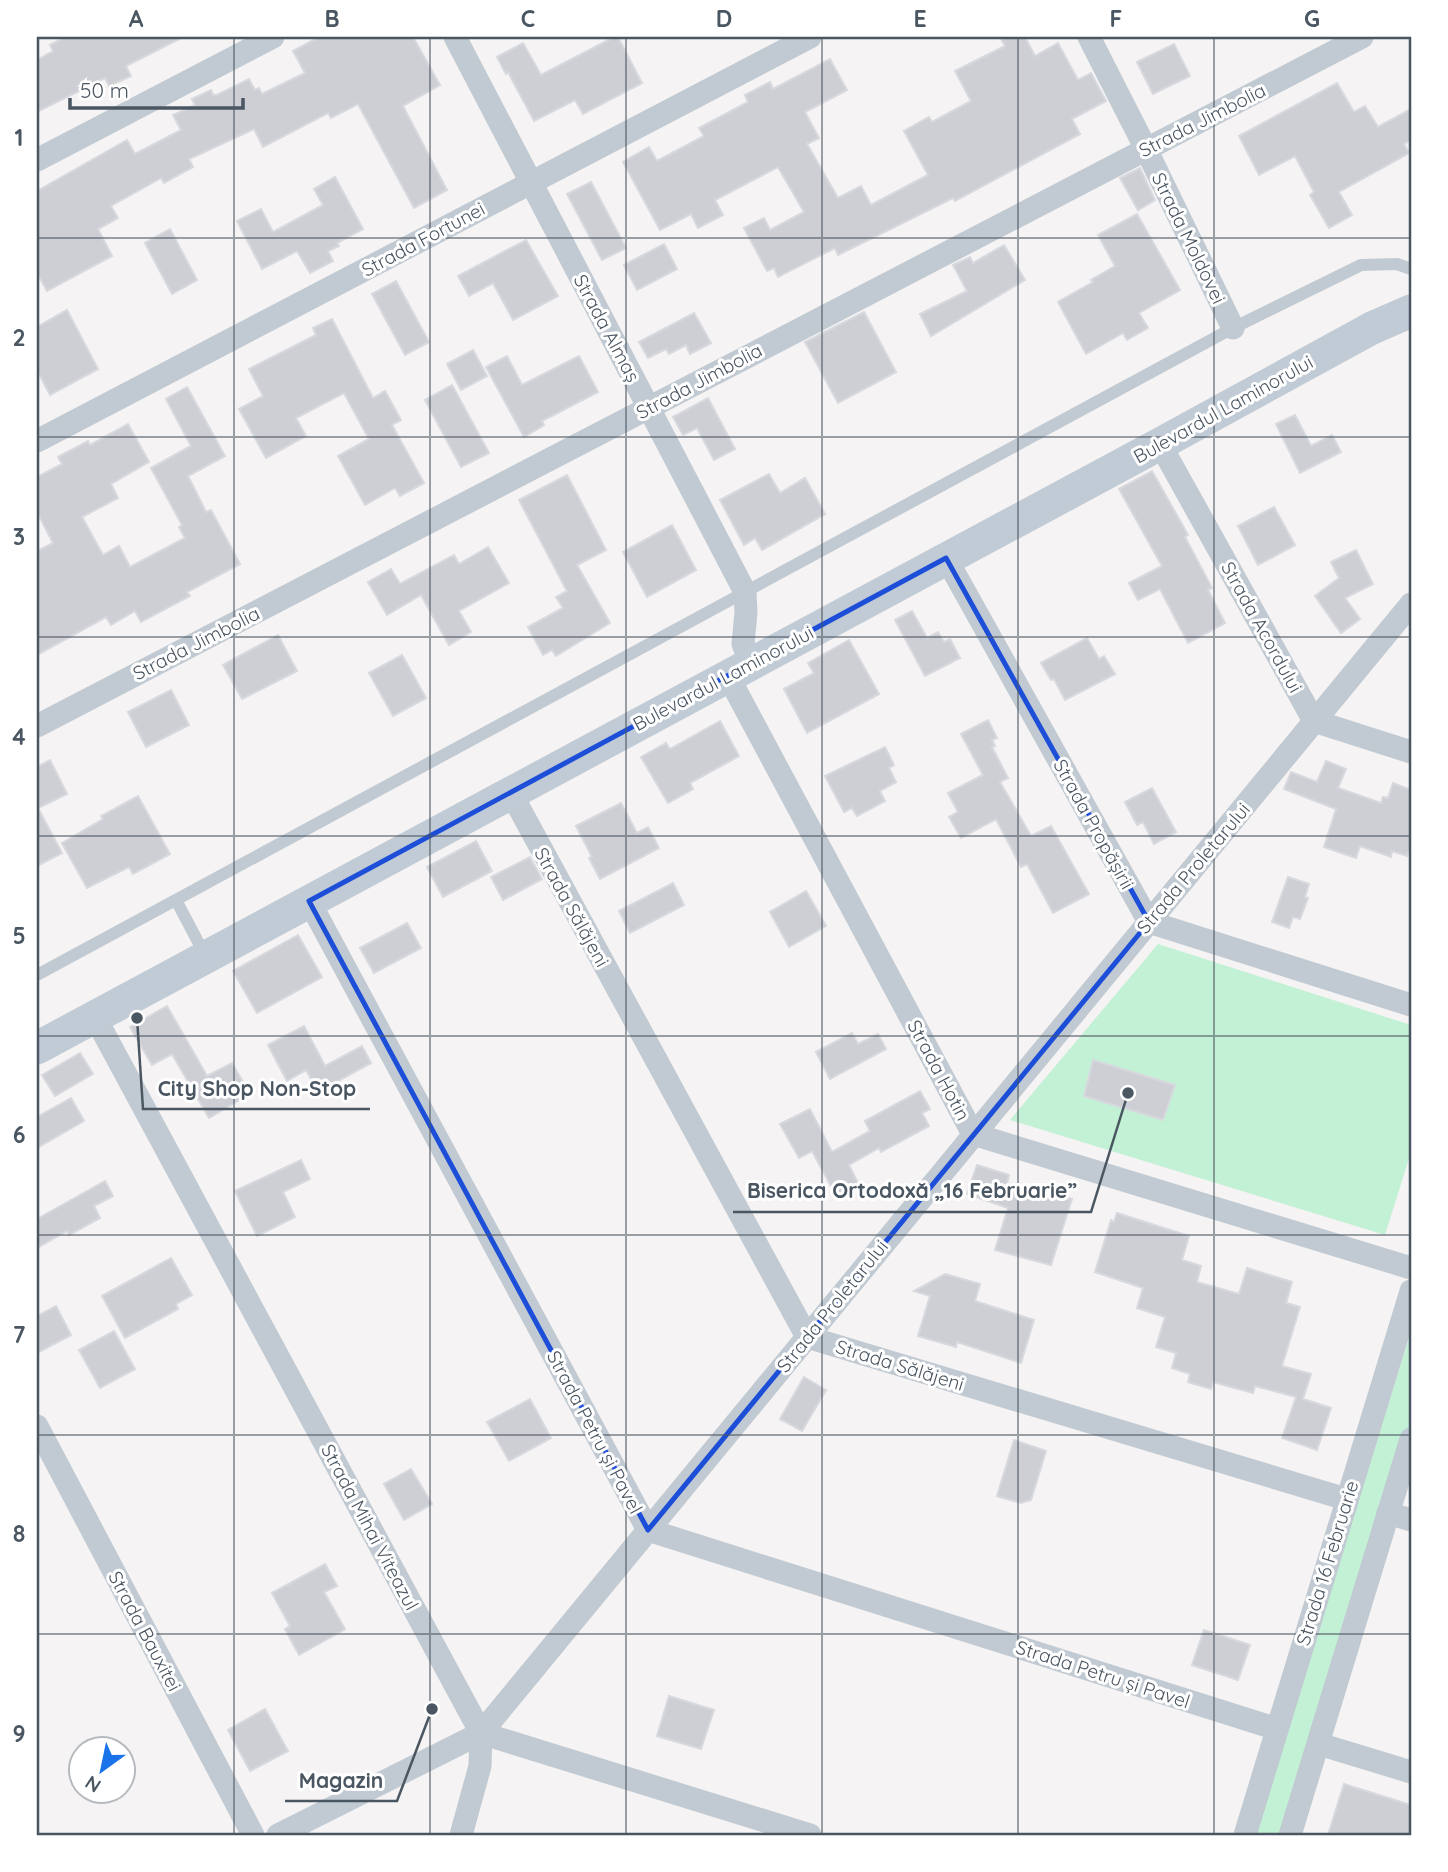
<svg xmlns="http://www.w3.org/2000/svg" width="1448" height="1872" viewBox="0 0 1448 1872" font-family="Quicksand,sans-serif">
  <rect width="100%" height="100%" fill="#f5f3f3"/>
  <!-- green -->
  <g fill="#c3f1d5">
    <path d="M 1158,944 L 1411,1025 L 1411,1152 L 1385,1235 L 1010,1120 Z"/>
    <path d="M 1411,1331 L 1411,1428 L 1285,1835 L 1254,1835 Z"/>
  </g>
  <!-- building -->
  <g fill="#cdcfd5" stroke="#d7d9de" stroke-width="2">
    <path d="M 65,37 L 183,37 L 126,66 L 131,76 L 109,86 L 105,78 L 37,112 L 37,60 L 53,51 L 50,45 Z"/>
    <path d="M 319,37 L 413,37 L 440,85 L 403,106 L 447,190 L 414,208 L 358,104 L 331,118 L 328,113 L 263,147 L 254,129 L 189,159 L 193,167 L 164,183 L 161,178 L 111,206 L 118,218 L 98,229 L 112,256 L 47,291 L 37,273 L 37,191 L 127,140 L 135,154 L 181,130 L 173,115 L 195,105 L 192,99 L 211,90 L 213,95 L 217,95 L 249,79 L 255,90 L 259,88 L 262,94 L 305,73 L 293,51 Z"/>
    <path d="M 614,37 L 618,37 L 642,83 L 583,114 L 575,100 L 534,121 L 508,72 L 506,74 L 497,57 L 523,43 L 541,75 Z"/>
    <path d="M 1000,37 L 1025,37 L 1035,56 L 1058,43 L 1078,80 L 1091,73 L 1106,101 L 1072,119 L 1080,134 L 955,201 L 953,198 L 838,255 L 835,248 L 778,277 L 774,268 L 767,271 L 744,228 L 764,218 L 770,230 L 804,212 L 778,167 L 715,200 L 723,215 L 698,228 L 691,214 L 660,230 L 623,162 L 649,147 L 657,161 L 704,136 L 699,128 L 748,102 L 745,95 L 770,82 L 773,89 L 830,59 L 847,90 L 805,112 L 819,138 L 807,144 L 838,198 L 861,186 L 871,205 L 928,175 L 904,131 L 929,117 L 932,122 L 971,101 L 955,71 L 1005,46 Z"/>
    <path d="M 1174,44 L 1190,76 L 1153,94 L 1137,62 Z"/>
    <path d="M 1337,83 L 1354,112 L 1365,106 L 1378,127 L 1411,109 L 1411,140 L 1404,144 L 1409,153 L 1339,192 L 1352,215 L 1329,228 L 1310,195 L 1314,192 L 1295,156 L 1259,175 L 1239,136 Z"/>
    <path d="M 1140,168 L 1155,200 L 1138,210 L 1120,178 Z"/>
    <path d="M 335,177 L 363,229 L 337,243 L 339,246 L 328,251 L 333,261 L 310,273 L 297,251 L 262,269 L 237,221 L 261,209 L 273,232 L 323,205 L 314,189 Z"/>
    <path d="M 591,182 L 626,248 L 602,260 L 567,194 Z"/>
    <path d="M 1137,214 L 1180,290 L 1139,313 L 1148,328 L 1127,340 L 1123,333 L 1086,354 L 1058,302 L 1093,282 L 1091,280 L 1115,266 L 1098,235 Z"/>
    <path d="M 170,229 L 197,280 L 172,294 L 145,243 Z"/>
    <path d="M 526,240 L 558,296 L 513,320 L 493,283 L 469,296 L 458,276 Z"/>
    <path d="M 664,244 L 677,269 L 637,290 L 624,265 Z"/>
    <path d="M 1004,245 L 1025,280 L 931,336 L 920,314 L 967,291 L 953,265 L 970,257 L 973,263 Z"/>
    <path d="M 396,281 L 429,342 L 405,355 L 372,294 Z"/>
    <path d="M 67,310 L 98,369 L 50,395 L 37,370 L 37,327 Z"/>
    <path d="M 864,312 L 896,372 L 838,403 L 805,342 Z"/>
    <path d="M 694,313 L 711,343 L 690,354 L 686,345 L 669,354 L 666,349 L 648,358 L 639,342 Z"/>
    <path d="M 332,319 L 373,398 L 385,391 L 401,420 L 392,425 L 424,483 L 400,496 L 395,488 L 365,505 L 338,456 L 369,439 L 344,393 L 296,418 L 306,436 L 266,458 L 239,409 L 263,396 L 249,369 L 316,335 L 313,328 Z"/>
    <path d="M 473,350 L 487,376 L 461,390 L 447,364 Z"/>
    <path d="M 507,356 L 522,385 L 579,356 L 598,392 L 542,421 L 544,425 L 524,437 L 486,367 Z"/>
    <path d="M 452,385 L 489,453 L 461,467 L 425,400 Z"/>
    <path d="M 187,387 L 225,456 L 188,476 L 206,512 L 211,510 L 240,564 L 187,592 L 190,596 L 141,622 L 135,611 L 111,625 L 106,617 L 37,655 L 37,551 L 53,543 L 37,512 L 37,477 L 62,464 L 58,457 L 88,441 L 90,445 L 128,424 L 149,462 L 111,484 L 118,498 L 82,517 L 103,555 L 119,546 L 130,567 L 185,538 L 179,527 L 182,525 L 151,468 L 191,446 L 166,399 Z"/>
    <path d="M 708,398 L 735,449 L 714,460 L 697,428 L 683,435 L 673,417 Z"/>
    <path d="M 1295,415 L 1311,446 L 1332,435 L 1341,452 L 1300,473 L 1276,424 Z"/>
    <path d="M 1152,471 L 1188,535 L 1185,537 L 1212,588 L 1208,590 L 1225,623 L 1188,643 L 1160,589 L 1138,600 L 1129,583 L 1162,566 L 1119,489 Z"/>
    <path d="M 769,474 L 780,493 L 805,478 L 825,514 L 762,550 L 755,538 L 744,545 L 720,500 Z"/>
    <path d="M 567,475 L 606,550 L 577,565 L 610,623 L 556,656 L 552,650 L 543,655 L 528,627 L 563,608 L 556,597 L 567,591 L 519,500 Z"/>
    <path d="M 1274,507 L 1295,545 L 1258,565 L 1238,526 Z"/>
    <path d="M 672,525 L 696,570 L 647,597 L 623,552 Z"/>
    <path d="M 488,547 L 509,583 L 459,611 L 471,632 L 449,645 L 421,595 L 387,615 L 368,582 L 391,569 L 400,584 L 454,555 L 459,564 Z"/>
    <path d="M 1356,550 L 1373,584 L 1345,598 L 1360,619 L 1341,633 L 1315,596 L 1339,578 L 1331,562 Z"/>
    <path d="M 912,611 L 927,638 L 938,632 L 944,642 L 950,639 L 960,658 L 925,676 L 895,620 Z"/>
    <path d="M 278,635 L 297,671 L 242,699 L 223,665 Z"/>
    <path d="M 1087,638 L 1099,659 L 1104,656 L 1115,674 L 1065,700 L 1054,679 L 1051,680 L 1041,663 Z"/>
    <path d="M 849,640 L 879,694 L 807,733 L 784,689 L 814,673 L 808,663 Z"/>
    <path d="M 402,655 L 426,698 L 393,716 L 369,673 Z"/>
    <path d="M 171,690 L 189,725 L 146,747 L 128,712 Z"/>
    <path d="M 988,720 L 997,738 L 992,740 L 995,746 L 992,747 L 1008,778 L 1000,782 L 1031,836 L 1051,826 L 1089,894 L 1053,913 L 1027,864 L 1021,867 L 996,819 L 961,838 L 949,817 L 958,812 L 948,793 L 983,775 L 961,734 Z"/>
    <path d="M 720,721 L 739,756 L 690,783 L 693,789 L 668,803 L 641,757 L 666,743 L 670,749 Z"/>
    <path d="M 885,747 L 894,765 L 889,768 L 896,782 L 880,791 L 885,801 L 857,816 L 852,808 L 844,812 L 825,776 Z"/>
    <path d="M 50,760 L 67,794 L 38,808 L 62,853 L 37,866 L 37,767 Z"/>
    <path d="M 1326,761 L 1346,769 L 1338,788 L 1381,803 L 1383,797 L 1388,798 L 1393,783 L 1411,790 L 1411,844 L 1407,856 L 1392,851 L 1391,857 L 1360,846 L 1356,858 L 1324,847 L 1336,809 L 1284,789 L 1291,772 L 1317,782 Z"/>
    <path d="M 1152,788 L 1176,832 L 1154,844 L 1143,822 L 1137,825 L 1125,802 Z"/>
    <path d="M 138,796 L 170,854 L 133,874 L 129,867 L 87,888 L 62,843 L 103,819 L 101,816 Z"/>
    <path d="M 621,803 L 637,833 L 648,827 L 659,848 L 600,879 L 589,858 L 592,857 L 576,826 Z"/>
    <path d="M 476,841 L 492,871 L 443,897 L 427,867 Z"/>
    <path d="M 530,857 L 542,879 L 503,900 L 491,877 Z"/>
    <path d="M 1288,877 L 1309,884 L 1305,897 L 1308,898 L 1300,919 L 1293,917 L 1289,928 L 1272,922 Z"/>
    <path d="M 673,883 L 684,905 L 630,933 L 619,911 Z"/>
    <path d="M 806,891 L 826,926 L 789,947 L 770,912 Z"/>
    <path d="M 407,923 L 421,948 L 374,973 L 360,948 Z"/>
    <path d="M 298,935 L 322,977 L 257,1013 L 233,971 Z"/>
    <path d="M 167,1006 L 207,1076 L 232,1063 L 250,1094 L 209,1118 L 172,1054 L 152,1065 L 130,1027 Z"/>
    <path d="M 304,1026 L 325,1066 L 362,1046 L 371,1063 L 318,1092 L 306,1070 L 287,1081 L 268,1045 Z"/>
    <path d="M 852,1033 L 858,1044 L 878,1034 L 886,1049 L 830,1079 L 816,1052 Z"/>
    <path d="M 80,1053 L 93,1074 L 55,1096 L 42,1075 Z"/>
    <path d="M 1093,1060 L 1175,1085 L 1163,1120 L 1084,1096 Z"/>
    <path d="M 920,1091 L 930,1109 L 922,1113 L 929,1126 L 881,1152 L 879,1148 L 849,1165 L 860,1187 L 838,1199 L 812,1151 L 799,1158 L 780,1124 L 810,1109 L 832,1152 L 870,1131 L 865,1121 Z"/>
    <path d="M 71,1098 L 84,1121 L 37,1148 L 37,1117 Z"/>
    <path d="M 301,1160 L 310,1179 L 283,1192 L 295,1217 L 257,1236 L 235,1191 Z"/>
    <path d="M 977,1165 L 1009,1175 L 1007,1183 L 1052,1197 L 1053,1193 L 1072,1199 L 1051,1265 L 995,1250 L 1008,1208 L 967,1194 Z"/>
    <path d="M 105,1181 L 113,1196 L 94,1206 L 100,1218 L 69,1235 L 67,1231 L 37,1248 L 37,1219 Z"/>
    <path d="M 1117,1213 L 1189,1236 L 1182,1260 L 1201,1266 L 1197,1282 L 1239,1294 L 1247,1268 L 1292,1282 L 1286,1303 L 1300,1307 L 1282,1366 L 1311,1374 L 1303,1399 L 1331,1408 L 1317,1450 L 1282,1438 L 1296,1397 L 1255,1386 L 1253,1393 L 1213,1382 L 1211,1389 L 1188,1382 L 1190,1374 L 1172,1368 L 1176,1353 L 1156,1347 L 1165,1317 L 1137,1308 L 1143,1288 L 1095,1272 L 1111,1220 L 1114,1222 Z"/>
    <path d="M 171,1258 L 192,1295 L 176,1304 L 178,1309 L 125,1338 L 102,1296 Z"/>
    <path d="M 945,1274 L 980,1284 L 975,1301 L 1034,1320 L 1021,1363 L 957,1342 L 956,1347 L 918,1336 L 930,1296 L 914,1291 Z"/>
    <path d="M 56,1306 L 71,1335 L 37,1353 L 37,1316 Z"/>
    <path d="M 114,1331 L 135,1369 L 100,1388 L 79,1350 Z"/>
    <path d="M 804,1377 L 826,1390 L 802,1431 L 780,1419 Z"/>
    <path d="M 530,1399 L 551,1438 L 509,1461 L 487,1422 Z"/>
    <path d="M 1014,1440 L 1046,1451 L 1031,1500 L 1021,1503 L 997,1496 Z"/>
    <path d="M 411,1469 L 432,1504 L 404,1520 L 384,1484 Z"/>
    <path d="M 325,1564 L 337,1586 L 324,1592 L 345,1629 L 299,1655 L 285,1629 L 290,1626 L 272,1593 Z"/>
    <path d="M 1204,1630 L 1250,1645 L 1238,1680 L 1192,1665 Z"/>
    <path d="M 669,1696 L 714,1710 L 701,1749 L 657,1736 Z"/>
    <path d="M 265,1709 L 288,1751 L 250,1771 L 228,1730 Z"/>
    <path d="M 1344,1784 L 1411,1805 L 1411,1835 L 1328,1835 Z"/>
  </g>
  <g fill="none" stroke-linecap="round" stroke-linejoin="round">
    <!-- lane -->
    <g stroke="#c1cad2" stroke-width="12">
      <path d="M 176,900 L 206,957"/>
      <path d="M 37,975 L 1233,328 L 1361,265 L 1397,264 L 1411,269"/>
    </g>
    <!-- street -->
    <g stroke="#c1cad2" stroke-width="23">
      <path d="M 455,37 L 745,592 L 746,612 L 743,644 L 751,663"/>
      <path d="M 1089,37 L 1146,149 L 1233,328"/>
      <path d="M 37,160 L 273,37"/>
      <path d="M 37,441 L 810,37"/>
      <path d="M 1160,444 L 1314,721 L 1411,752"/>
      <path d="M 946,558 L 1149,922 L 1411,1005"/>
      <path d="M 728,676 L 973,1134 L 1411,1268"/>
      <path d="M 37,726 L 1362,37"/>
      <path d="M 511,793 L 807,1337 L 1346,1499"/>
      <path d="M 309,901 L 648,1530 L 1277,1729"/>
      <path d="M 95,1017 L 481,1733 L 810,1835"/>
      <path d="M 37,1426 L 253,1835"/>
      <path d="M 1388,1513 L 1411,1520"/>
      <path d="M 1319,1744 L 1411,1772"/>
      <path d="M 278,1835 L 481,1733"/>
      <path d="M 461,1835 L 480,1766 L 481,1733 L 1411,604"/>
      <path d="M 1245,1835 L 1411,1291"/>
      <path d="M 1290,1835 L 1411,1439"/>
    </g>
    <!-- secondary -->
    <path stroke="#c1cbd6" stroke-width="33" d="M 37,1048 L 1160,444 L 1372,328 L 1411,311"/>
  </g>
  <!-- marked area -->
  <path fill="none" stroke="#1d4ed8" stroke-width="5" stroke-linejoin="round" d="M 946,558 L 1149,922 L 648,1530 L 309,901 Z"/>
  <!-- grid -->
  <path fill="none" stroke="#4a5661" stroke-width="2" stroke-opacity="0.55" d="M 234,37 L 234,1835M 430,37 L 430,1835M 626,37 L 626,1835M 822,37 L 822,1835M 1018,37 L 1018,1835M 1214,37 L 1214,1835M 37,238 L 1411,238M 37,437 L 1411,437M 37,637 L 1411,637M 37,836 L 1411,836M 37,1036 L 1411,1036M 37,1235 L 1411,1235M 37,1435 L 1411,1435M 37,1634 L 1411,1634"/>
  <g text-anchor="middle" stroke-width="6" stroke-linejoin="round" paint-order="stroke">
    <!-- street labels -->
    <g font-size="19" fill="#4a5661" stroke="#fff">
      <text transform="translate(1202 120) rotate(-27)" y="7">Strada Jimbolia</text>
      <text transform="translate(1189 238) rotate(64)" y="7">Strada Moldovei</text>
      <text transform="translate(423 239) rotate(-28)" y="7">Strada Fortunei</text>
      <text transform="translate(607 328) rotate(62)" y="7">Strada Almaș</text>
      <text transform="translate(699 381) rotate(-28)" y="7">Strada Jimbolia</text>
      <text transform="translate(1223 409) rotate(-29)" y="7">Bulevardul Laminorului</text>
      <text transform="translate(1262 627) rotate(61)" y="7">Strada Acordului</text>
      <text transform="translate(196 643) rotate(-27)" y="7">Strada Jimbolia</text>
      <text transform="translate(723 678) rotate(-28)" y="7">Bulevardul Laminorului</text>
      <text transform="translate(1094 824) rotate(61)" y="7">Strada Propășirii</text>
      <text transform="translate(1193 868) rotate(-50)" y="7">Strada Proletarului</text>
      <text transform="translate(572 907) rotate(61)" y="7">Strada Sălăjeni</text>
      <text transform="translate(939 1070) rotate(62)" y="7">Strada Hotin</text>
      <text transform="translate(832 1306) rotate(-51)" y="7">Strada Proletarului</text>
      <text transform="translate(900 1365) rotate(17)" y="7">Strada Sălăjeni</text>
      <text transform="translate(595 1432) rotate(62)" y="7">Strada Petru și Pavel</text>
      <text transform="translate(370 1527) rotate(62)" y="7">Strada Mihai Viteazul</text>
      <text transform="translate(1327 1563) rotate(-73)" y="7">Strada 16 Februarie</text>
      <text transform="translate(145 1631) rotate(62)" y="7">Strada Bauxitei</text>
      <text transform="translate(1103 1674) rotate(18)" y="7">Strada Petru și Pavel</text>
    </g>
  </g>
  <!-- callouts -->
  <path fill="none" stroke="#4a5661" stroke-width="2.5" d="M137 1018L143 1109H370M1128 1093L1091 1212H733M432 1709L397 1801H285"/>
  <g fill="#4a5661" stroke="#fff" stroke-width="2.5">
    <circle cx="137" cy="1018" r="7"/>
    <circle cx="1128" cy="1093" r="7"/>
    <circle cx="432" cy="1709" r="7"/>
  </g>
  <g font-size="21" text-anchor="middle" font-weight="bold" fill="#4a5661" stroke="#fff" stroke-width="6" stroke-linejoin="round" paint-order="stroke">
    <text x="257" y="1096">City Shop Non-Stop</text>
    <text x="912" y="1198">Biserica Ortodoxă „16 Februarie”</text>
    <text x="341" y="1788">Magazin</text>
  </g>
  <!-- border -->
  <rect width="1448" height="1872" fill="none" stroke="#ffffff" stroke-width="77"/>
  <!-- north arrow -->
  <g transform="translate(102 1770) rotate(213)"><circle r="33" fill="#ffffff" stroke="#b7bbc0" stroke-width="2"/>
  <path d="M0-5L12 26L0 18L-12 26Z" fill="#1a73e8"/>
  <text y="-10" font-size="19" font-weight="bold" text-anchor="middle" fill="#4a5661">N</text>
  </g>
  <!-- scale -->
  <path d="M70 98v10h173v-10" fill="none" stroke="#4a5661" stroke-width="3.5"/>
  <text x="80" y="98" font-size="21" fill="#4a5661" stroke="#ffffff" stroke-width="5" paint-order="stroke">50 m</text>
  <rect x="38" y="38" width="1372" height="1796" fill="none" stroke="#4a5661" stroke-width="2.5"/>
  <g font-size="23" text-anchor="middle" font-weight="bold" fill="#4a5661">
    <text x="136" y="27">A</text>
    <text x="332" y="27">B</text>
    <text x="528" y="27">C</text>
    <text x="724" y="27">D</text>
    <text x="920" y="27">E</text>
    <text x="1116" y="27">F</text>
    <text x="1312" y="27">G</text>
    <text x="19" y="146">1</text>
    <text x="19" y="346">2</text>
    <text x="19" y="545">3</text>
    <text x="19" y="745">4</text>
    <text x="19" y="944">5</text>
    <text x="19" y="1143">6</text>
    <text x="19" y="1343">7</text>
    <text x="19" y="1542">8</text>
    <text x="19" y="1742">9</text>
  </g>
</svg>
